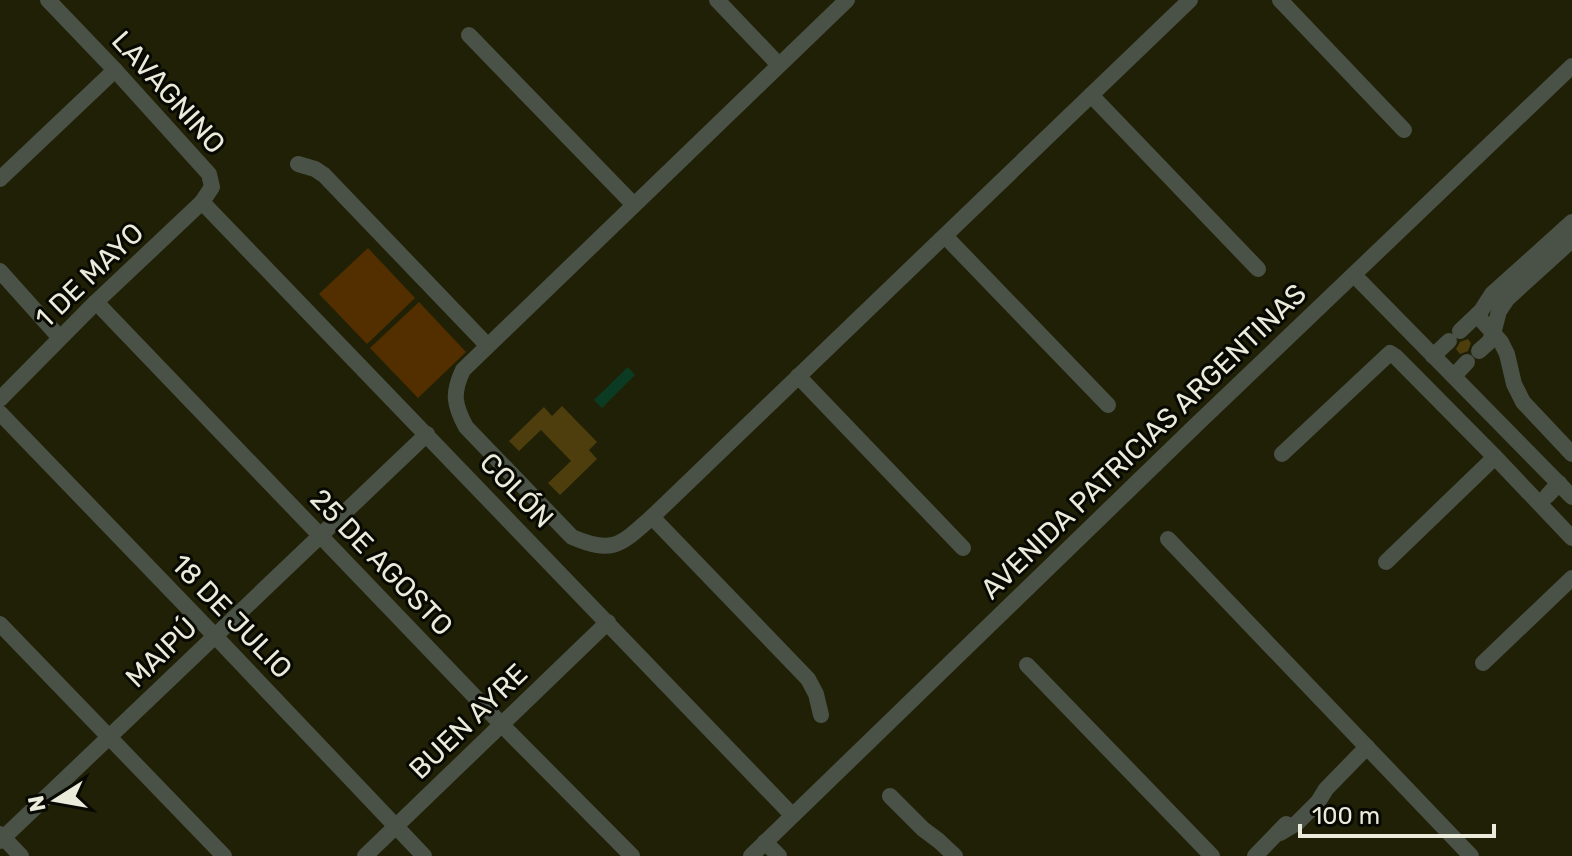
<svg xmlns="http://www.w3.org/2000/svg" width="1572" height="856" viewBox="0 0 1572 856" font-family="Rubik,sans-serif">
  <rect width="100%" height="100%" fill="#1f2005"/>
  <!-- green -->
  <g fill="#532f00">
    <path d="M 368,248 L 415,298 L 367,344 L 319,294 Z"/>
    <path d="M 419,302 L 466,352 L 418,398 L 370,348 Z"/>
  </g>
  <!-- water -->
  <path fill="#0b3c23" d="M 628,367 L 635,375 L 602,408 L 594,400 Z"/>
  <!-- building -->
  <g fill="#4e3e0d">
    <path d="M 1468,339 L 1471,343 L 1468,351 L 1460,354 L 1456,349 L 1460,342 Z"/>
    <path d="M 562,406 L 597,442 L 589,450 L 597,459 L 560,495 L 548,483 L 571,461 L 541,430 L 519,451 L 509,441 L 544,407 L 552,416 Z"/>
  </g>
  <g fill="none" stroke-linecap="round" stroke-linejoin="round">
    <!-- minor -->
    <g stroke="#4a5146" stroke-width="16">
      <path d="M 717,0 L 779,65"/>
      <path d="M 847,0 L 463,370 C 452,393 454,405 466,427 L 572,537 C 614,555 621,544 652,517 L 1190,0"/>
      <path d="M 1280,0 L 1404,130"/>
      <path d="M 469,35 L 634,205"/>
      <path d="M 1091,95 L 1258,269"/>
      <path d="M 298,164 L 315,169 L 324,175 L 487,345"/>
      <path d="M 0,179 L 115,70"/>
      <path d="M 202,202 L 792,815"/>
      <path d="M 945,236 L 1108,405"/>
      <path d="M 0,271 L 60,338"/>
      <path d="M 1354,275 L 1572,497"/>
      <path d="M 96,302 L 502,725 L 632,856"/>
      <path d="M 1477,315 L 1501,342 L 1507,354 L 1514,384 L 1523,402 L 1572,454"/>
      <path d="M 1460,331 L 1481,311 L 1492,294 L 1572,222"/>
      <path d="M 1479,351 L 1489,342 L 1493,334 L 1499,311 L 1507,299 L 1572,240"/>
      <path d="M 1433,356 L 1449,341"/>
      <path d="M 798,376 L 963,548"/>
      <path d="M 1454,376 L 1467,362"/>
      <path d="M 0,399 L 96,302 L 202,202 L 212,187 L 209,174 L 115,70 L 48,0"/>
      <path d="M 0,413 L 215,636 L 424,856"/>
      <path d="M 1282,454 L 1390,353 L 1396,357 L 1495,457 L 1572,538"/>
      <path d="M 1547,496 L 1559,483"/>
      <path d="M 652,517 L 808,679 L 816,694 L 821,715"/>
      <path d="M 1168,539 L 1471,856"/>
      <path d="M 1386,562 L 1495,457"/>
      <path d="M 0,624 L 224,856"/>
      <path d="M 1483,663 L 1572,578"/>
      <path d="M 1027,665 L 1212,856"/>
      <path d="M 890,796 L 923,829 L 939,841 L 955,856"/>
      <path d="M 1280,833 L 1297,823 L 1318,802 L 1326,789 L 1367,747"/>
      <path d="M 0,834 L 21,856"/>
      <path d="M 0,841 L 427,434"/>
      <path d="M 765,842 L 779,856"/>
      <path d="M 365,856 L 608,622"/>
      <path d="M 751,856 L 1196,425 L 1572,66"/>
      <path d="M 1255,856 L 1286,824"/>
    </g>
  </g>
  <g text-anchor="middle" stroke-width="6" stroke-linejoin="round" paint-order="stroke">
    <!-- street labels -->
    <g font-size="28" fill="#eaebdb" stroke="#080902">
      <text transform="translate(169 92) rotate(48)" y="10">LAVAGNINO</text>
      <text transform="translate(89 275) rotate(-44)" y="10">1 DE MAYO</text>
      <text transform="translate(1143 441) rotate(-44)" y="10">AVENIDA PATRICIAS ARGENTINAS</text>
      <text transform="translate(517 490) rotate(46)" y="10">COLÓN</text>
      <text transform="translate(382 562) rotate(46)" y="10">25 DE AGOSTO</text>
      <text transform="translate(232 616) rotate(46)" y="10">18 DE JULIO</text>
      <text transform="translate(161 652) rotate(-44)" y="10">MAIPÚ</text>
      <text transform="translate(468 721) rotate(-44)" y="10">BUEN AYRE</text>
    </g>
  </g>
  <!-- north arrow -->
  <g transform="translate(56 800) rotate(259)" stroke="#080902" stroke-width="6" paint-order="stroke">
  <path d="M0-6L14 30L0 20L-14 30Z" fill="#eaebdb"/>
  <text y="-12" font-size="22" font-weight="bold" text-anchor="middle" fill="#eaebdb">N</text>
  </g>
  <!-- scale -->
  <path d="M1300 824v12h194v-12" fill="none" stroke="#eaebdb" stroke-width="4"/>
  <text x="1312" y="824" font-size="24" fill="#eaebdb" stroke="#080902" stroke-width="6" paint-order="stroke">100 m</text>
</svg>
